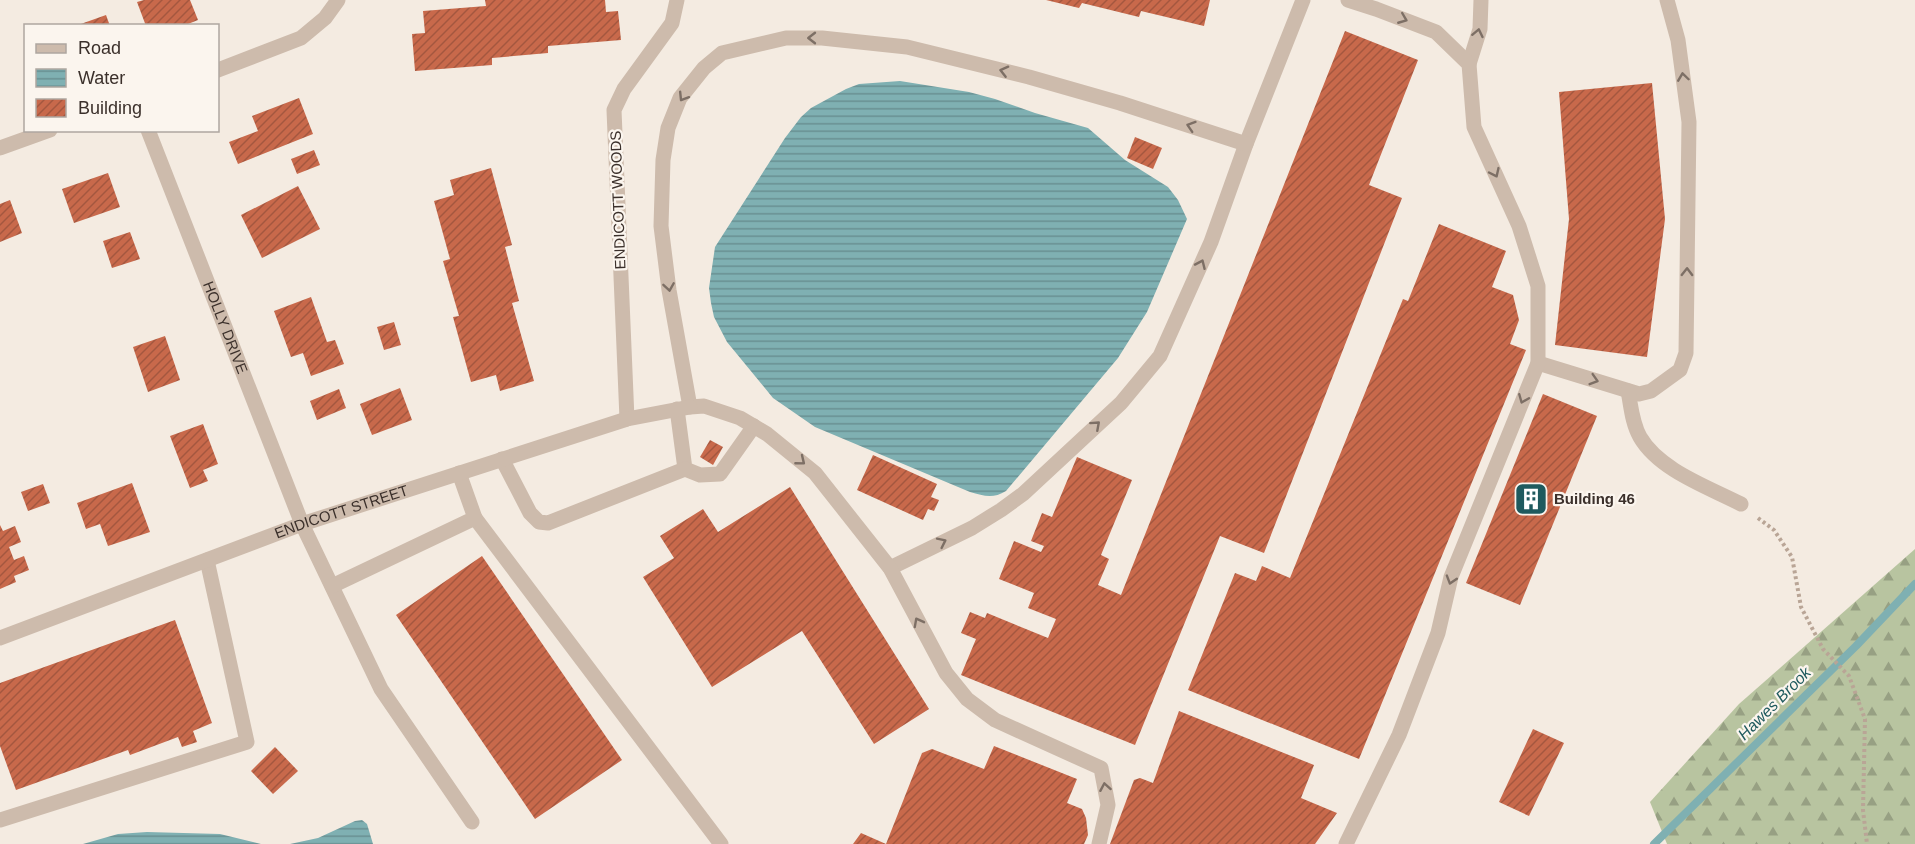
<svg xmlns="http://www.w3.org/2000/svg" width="1915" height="844" viewBox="0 0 1915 844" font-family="Helvetica,sans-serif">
  <defs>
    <pattern id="forest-firs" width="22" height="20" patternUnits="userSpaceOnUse" patternTransform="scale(1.5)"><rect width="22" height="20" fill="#b8c4a0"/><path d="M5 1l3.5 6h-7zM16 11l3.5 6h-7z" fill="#97a083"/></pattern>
    <pattern id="water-rules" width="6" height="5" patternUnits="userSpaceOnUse" patternTransform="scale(1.5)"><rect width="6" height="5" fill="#7fb0b2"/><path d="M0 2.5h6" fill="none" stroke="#699091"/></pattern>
    <pattern id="building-hatch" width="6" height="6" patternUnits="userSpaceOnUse" patternTransform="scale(1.5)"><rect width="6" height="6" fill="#c8694b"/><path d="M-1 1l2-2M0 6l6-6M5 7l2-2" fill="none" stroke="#a4573f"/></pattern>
  </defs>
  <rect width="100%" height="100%" fill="#f4ebe1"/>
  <!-- forest -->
  <path fill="url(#forest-firs)" d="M 1915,549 L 1915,844 L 1667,844 L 1650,802 L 1739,704 Z"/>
  <!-- water -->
  <g fill="url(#water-rules)">
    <path d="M 900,81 L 969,92 L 995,99 L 1035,113 L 1088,128 L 1125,160 L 1168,187 L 1178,200 L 1187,219 L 1147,312 L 1118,358 L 1006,491 C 993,499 984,496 970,492 L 815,427 L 773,398 L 727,342 L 714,317 L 711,303 L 709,288 L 715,247 L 785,138 L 801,117 L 811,108 L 846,89 L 859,84 Z"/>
    <path d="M 362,820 L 367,824 L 373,844 L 290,844 L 318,838 L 355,821 Z"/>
    <path d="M 147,832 L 220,834 L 261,844 L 83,844 L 118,834 Z"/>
  </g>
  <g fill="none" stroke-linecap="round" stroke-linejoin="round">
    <!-- stream -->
    <path stroke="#7fb0b2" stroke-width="8" d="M 1654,844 L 1856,646 L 1915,584"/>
  </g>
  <!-- building -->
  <g fill="url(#building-hatch)">
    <path d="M 144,0 L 190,0 L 198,20 L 183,26 L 146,26 L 137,2 Z"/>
    <path d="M 485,0 L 605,0 L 606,12 L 618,11 L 621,40 L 548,46 L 548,53 L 492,58 L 492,65 L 415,71 L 412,34 L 425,33 L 423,11 L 486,6 Z"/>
    <path d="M 1046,0 L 1210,0 L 1204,26 L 1141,11 L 1139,17 L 1082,3 L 1079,8 Z"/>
    <path d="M 106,15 L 110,26 L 78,26 L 78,25 Z"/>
    <path d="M 1345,31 L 1418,60 L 1369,185 L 1402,198 L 1264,553 L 1220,536 L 1135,745 L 961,675 L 976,639 L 961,633 L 970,612 L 985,618 L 987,613 L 1048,638 L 1056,619 L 1028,608 L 1034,593 L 999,579 L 1014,541 L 1041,552 L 1044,546 L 1031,541 L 1042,513 L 1052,517 L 1077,457 L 1132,480 L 1101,555 L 1109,559 L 1098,585 L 1121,595 Z"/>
    <path d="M 1652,83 L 1665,219 L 1647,357 L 1555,345 L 1569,219 L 1559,92 Z"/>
    <path d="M 299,98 L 313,134 L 238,164 L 229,142 L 258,131 L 252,116 Z"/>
    <path d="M 1135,137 L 1162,148 L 1153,169 L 1127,158 Z"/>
    <path d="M 314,150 L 320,165 L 297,174 L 291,159 Z"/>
    <path d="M 491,168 L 512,245 L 505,247 L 519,301 L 512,303 L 534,381 L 500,391 L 496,375 L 471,382 L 453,317 L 459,316 L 443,261 L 450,259 L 434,201 L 454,195 L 450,180 Z"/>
    <path d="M 108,173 L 120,207 L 74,223 L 62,189 Z"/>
    <path d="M 298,186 L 320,229 L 262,258 L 241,215 Z"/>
    <path d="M 10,200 L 22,233 L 0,242 L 0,204 Z"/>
    <path d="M 1439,224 L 1506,251 L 1492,287 L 1513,295 L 1519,320 L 1510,344 L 1526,350 L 1359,759 L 1188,690 L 1235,573 L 1256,581 L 1262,566 L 1290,578 L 1403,299 L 1408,301 Z"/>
    <path d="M 130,232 L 140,259 L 112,268 L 103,241 Z"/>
    <path d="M 311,297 L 327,342 L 335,340 L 344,364 L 311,376 L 303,353 L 291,357 L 274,311 Z"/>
    <path d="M 394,322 L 401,345 L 384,350 L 377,327 Z"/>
    <path d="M 165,336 L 180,380 L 148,392 L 133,347 Z"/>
    <path d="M 400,388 L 412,420 L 372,435 L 360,404 Z"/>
    <path d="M 339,389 L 346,408 L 317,420 L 310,401 Z"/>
    <path d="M 1543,394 L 1597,416 L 1520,605 L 1466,583 Z"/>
    <path d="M 203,424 L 218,464 L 203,470 L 208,481 L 190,488 L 170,436 Z"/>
    <path d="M 710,440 L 723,447 L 713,465 L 700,457 Z"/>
    <path d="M 873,455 L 937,484 L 931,497 L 939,500 L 934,511 L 928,509 L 923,520 L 857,490 Z"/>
    <path d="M 132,483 L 150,532 L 108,546 L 100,524 L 86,529 L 77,503 Z"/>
    <path d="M 43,484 L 50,503 L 28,511 L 21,492 Z"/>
    <path d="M 790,487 L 929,709 L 874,744 L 802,631 L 712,687 L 643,577 L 674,558 L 660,536 L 703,509 L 718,532 Z"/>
    <path d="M 0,525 L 3,531 L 15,526 L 21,542 L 9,547 L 14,560 L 24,556 L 29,570 L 14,576 L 16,582 L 0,589 Z"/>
    <path d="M 482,556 L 622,760 L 535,819 L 396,615 Z"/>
    <path d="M 175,620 L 212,723 L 193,731 L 197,742 L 182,747 L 178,737 L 130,755 L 128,750 L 16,790 L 0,746 L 0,683 Z"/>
    <path d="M 1179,711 L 1314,765 L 1301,798 L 1337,813 L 1315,844 L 1110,844 L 1134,780 L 1140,778 L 1153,783 Z"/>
    <path d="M 1533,729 L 1564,743 L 1529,816 L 1499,802 Z"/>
    <path d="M 994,746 L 1077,779 L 1067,803 L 1082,809 L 1086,818 L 1088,835 L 1084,844 L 853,844 L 861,833 L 886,844 L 922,753 L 932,749 L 984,769 Z"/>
    <path d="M 275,747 L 298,771 L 273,794 L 251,771 Z"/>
  </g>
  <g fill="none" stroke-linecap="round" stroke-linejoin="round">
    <!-- path -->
    <path stroke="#b9a596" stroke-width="4" stroke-dasharray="3 3" stroke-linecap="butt" d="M 1758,518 L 1774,530 L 1792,557 L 1801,607 L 1823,649 L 1849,676 L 1865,719 L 1863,810 L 1867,844"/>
    <!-- lane -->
    <g stroke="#cdbbac" stroke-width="15">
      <path d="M 1469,64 L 1480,29 L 1481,0"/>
      <path d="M 1538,363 L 1639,394 L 1651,391 L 1680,370 L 1686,353 L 1689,122 L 1678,40 L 1667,0"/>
      <path d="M 1628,391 C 1631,406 1632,423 1640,437 C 1659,470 1708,487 1741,504"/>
      <path d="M 677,409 L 685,469 L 700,475 L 720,474 L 754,426"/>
      <path d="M 627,419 L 614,110 L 624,89 L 672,23 L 677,0"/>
      <path d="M 502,459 L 530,513 L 539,522 L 548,523 L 685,469"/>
      <path d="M 475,518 L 721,844"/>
      <path d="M 302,524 L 381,689 L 472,822"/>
      <path d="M 890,568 L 972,528 L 1001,510 L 1023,494 L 1121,403 L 1160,356 L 1211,242 L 1246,144 L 1303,0"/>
      <path d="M 332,586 L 475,518 L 459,473"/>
      <path d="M 0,820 L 247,742 L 207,560"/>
      <path d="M 1099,844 L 1108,805 L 1101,768 L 995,720 L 967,699 L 946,673 L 890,568 L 815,473 L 767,434 L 740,418 L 704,406 L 690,407 L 669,290 L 661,226 L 663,160 L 668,128 L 680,98 L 704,68 L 722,53 L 786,38 L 822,38 L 907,47 L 1029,77 L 1120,103 L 1246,144"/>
      <path d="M 1346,844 L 1399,735 L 1438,633 L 1451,577 L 1538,363 L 1538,286 L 1519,226 L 1474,127 L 1469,64 L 1436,32 L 1376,9 L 1348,0"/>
    </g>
    <!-- street -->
    <g stroke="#cdbbac" stroke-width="15">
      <path d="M 218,70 L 301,38 L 325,18 L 338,0"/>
      <path id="s1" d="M 148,130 L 302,524"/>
      <path d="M 0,148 L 50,130"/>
      <path id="s2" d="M 0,638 L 302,524 L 627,419 L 690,407"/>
    </g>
  </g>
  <!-- one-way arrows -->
  <defs><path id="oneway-chevron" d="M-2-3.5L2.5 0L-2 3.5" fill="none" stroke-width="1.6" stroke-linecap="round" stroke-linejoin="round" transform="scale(1.5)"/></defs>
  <g stroke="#7d6f65">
    <use href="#oneway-chevron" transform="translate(1403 19) rotate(22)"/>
    <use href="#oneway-chevron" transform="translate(1478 33) rotate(-78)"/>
    <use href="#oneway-chevron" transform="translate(812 38) rotate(180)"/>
    <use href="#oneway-chevron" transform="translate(1004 71) rotate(-166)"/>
    <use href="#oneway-chevron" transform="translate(1683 77) rotate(-98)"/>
    <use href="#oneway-chevron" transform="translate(683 97) rotate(122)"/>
    <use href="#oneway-chevron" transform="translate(1191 126) rotate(-162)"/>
    <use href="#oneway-chevron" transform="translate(1495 173) rotate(65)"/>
    <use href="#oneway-chevron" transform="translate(1201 264) rotate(-66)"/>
    <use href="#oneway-chevron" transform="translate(1687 272) rotate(-89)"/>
    <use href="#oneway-chevron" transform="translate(669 287) rotate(81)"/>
    <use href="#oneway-chevron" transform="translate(1594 380) rotate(17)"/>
    <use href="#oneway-chevron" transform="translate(1523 399) rotate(112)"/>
    <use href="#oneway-chevron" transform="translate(1096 425) rotate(-42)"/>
    <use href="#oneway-chevron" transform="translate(801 461) rotate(39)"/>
    <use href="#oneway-chevron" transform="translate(942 542) rotate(-26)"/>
    <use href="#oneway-chevron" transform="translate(1451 580) rotate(107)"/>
    <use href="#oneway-chevron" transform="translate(918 622) rotate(-118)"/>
    <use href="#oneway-chevron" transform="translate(1105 787) rotate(-100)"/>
  </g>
  <!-- icons -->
  <defs>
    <symbol id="building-square" viewBox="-11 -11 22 22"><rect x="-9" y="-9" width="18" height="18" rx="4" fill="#1f5a5e" stroke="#fbf5ee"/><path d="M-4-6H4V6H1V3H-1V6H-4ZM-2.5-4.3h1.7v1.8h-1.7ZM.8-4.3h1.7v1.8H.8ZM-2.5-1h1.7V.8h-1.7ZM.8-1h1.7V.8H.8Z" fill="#fff"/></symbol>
  </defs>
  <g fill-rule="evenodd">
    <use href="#building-square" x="1512" y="480" width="38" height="38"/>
  </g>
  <g text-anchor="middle" stroke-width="4.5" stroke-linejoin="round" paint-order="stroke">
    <!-- street labels -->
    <g font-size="15" fill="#3b302b" stroke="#fbf5ee">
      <text transform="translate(618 200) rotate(-92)" y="5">ENDICOTT WOODS</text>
      <text dy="5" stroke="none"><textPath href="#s1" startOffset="212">HOLLY DRIVE</textPath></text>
      <text dy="5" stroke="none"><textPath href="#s2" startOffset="364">ENDICOTT STREET</textPath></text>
    </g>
    <!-- poi labels -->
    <g font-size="15" font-weight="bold" fill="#3b302b" stroke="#fbf5ee" text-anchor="start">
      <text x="1554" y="504">Building 46</text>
    </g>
    <!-- water labels -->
    <g font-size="16" font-style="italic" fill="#1f5a5e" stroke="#fbf5ee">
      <text transform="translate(1774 703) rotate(-45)" y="6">Hawes Brook</text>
    </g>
  </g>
  <!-- legend -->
  <rect x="24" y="24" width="195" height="108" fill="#fbf5ee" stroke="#aea6a0" stroke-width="1.5"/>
  <rect x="36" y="44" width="30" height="9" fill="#cdbbac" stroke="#aea6a0" stroke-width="1.5"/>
  <text x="78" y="54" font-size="18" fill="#3b302b">Road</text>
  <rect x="36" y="69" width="30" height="18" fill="url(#water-rules)" stroke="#aea6a0" stroke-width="1.5"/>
  <text x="78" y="84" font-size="18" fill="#3b302b">Water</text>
  <rect x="36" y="99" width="30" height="18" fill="url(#building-hatch)" stroke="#aea6a0" stroke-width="1.5"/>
  <text x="78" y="114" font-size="18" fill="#3b302b">Building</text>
</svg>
